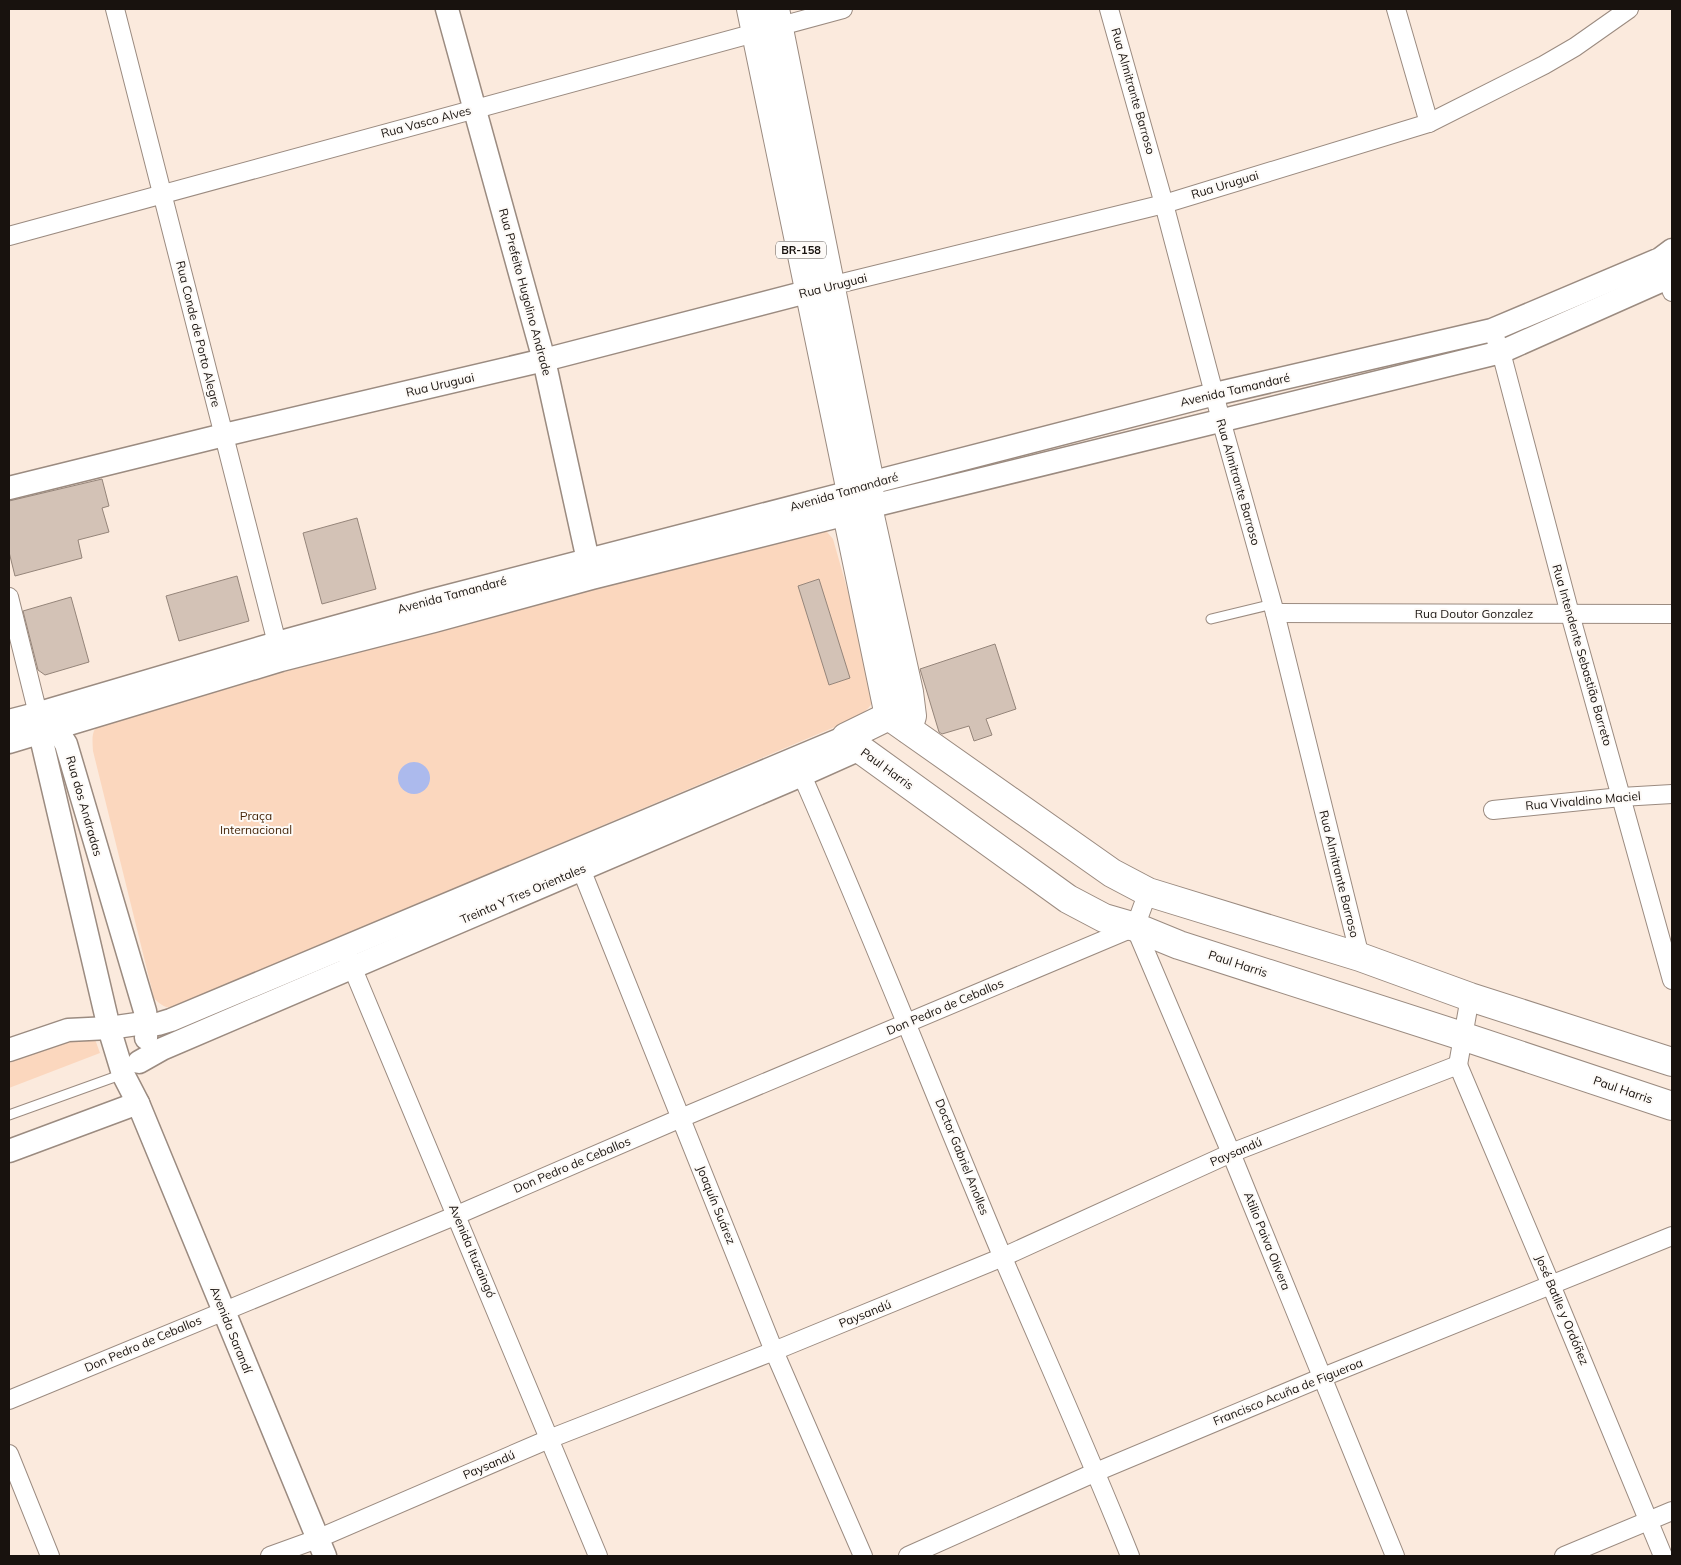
<svg xmlns="http://www.w3.org/2000/svg" width="1681" height="1565" viewBox="0 0 1681 1565" font-family="Mulish,sans-serif">
  <rect width="100%" height="100%" fill="#fbeadd"/>
  <!-- green -->
  <g fill="#fbd7be">
    <path d="M 817,530 L 827,532 L 833,539 L 877,694 C 872,706 866,711 856,718 L 363,927 L 180,1008 C 168,1009 162,1007 154,998 L 93,751 C 92,734 91,729 106,719 Z"/>
    <path d="M 92,1031 L 100,1053 L 9,1088 L 9,1063 Z"/>
  </g>
  <!-- water -->
  <circle fill="#acbaed" cx="414" cy="778" r="16"/>
  <!-- building -->
  <g fill="#d3c2b6" stroke="#95857a">
    <path d="M 102,479 L 109,506 L 102,508 L 109,532 L 78,540 L 82,558 L 15,576 L 9,552 L 9,501 Z"/>
    <path d="M 357,518 L 376,589 L 322,604 L 303,533 Z"/>
    <path d="M 237,576 L 249,621 L 179,641 L 166,596 Z"/>
    <path d="M 819,579 L 850,678 L 829,685 L 798,586 Z"/>
    <path d="M 71,597 L 89,662 L 45,675 L 38,670 L 23,611 Z"/>
    <path d="M 995,644 L 1016,709 L 986,719 L 992,735 L 974,741 L 969,726 L 942,734 L 939,732 L 920,669 Z"/>
  </g>
  <g fill="none" stroke-linecap="round" stroke-linejoin="round">
    <defs>
      <g id="service">
        <path d="M 1211,619 L 1273,604"/>
        <path d="M 9,1115 L 123,1074"/>
      </g>
      <g id="minor">
        <path d="M 115,9 L 280,655"/>
        <path d="M 1109,9 L 1164,204 L 1221,420 L 1275,613 L 1360,957"/>
        <path d="M 1396,9 L 1429,123"/>
        <path d="M 9,236 L 843,9"/>
        <path d="M 1663,266 L 1672,292"/>
        <path d="M 830,286 L 1164,204 L 1429,123 L 1544,65 L 1575,47 L 1629,9"/>
        <path d="M 1496,340 L 1501,352 L 1570,614 L 1672,980"/>
        <path d="M 9,597 L 38,714"/>
        <path d="M 1275,613 L 1672,614"/>
        <path d="M 797,764 C 869,927 934,1094 1003,1258 C 1046,1358 1090,1456 1130,1556"/>
        <path d="M 1493,810 L 1621,797 L 1672,794"/>
        <path d="M 577,859 L 774,1351 L 863,1556"/>
        <path d="M 1135,927 L 1231,1153 L 1395,1556"/>
        <path d="M 1135,927 L 1148,892"/>
        <path d="M 348,957 L 598,1556"/>
        <path d="M 1458,1065 L 1551,1285 L 1663,1556"/>
        <path d="M 1458,1065 L 1470,997"/>
        <path d="M 9,1400 L 457,1215 L 681,1118 L 1135,927"/>
        <path d="M 9,1454 L 50,1556"/>
        <path d="M 270,1556 L 317,1539 L 549,1439 L 774,1351 L 1003,1257 L 1231,1153 L 1458,1065"/>
        <path d="M 908,1556 L 1096,1472 L 1323,1377 L 1672,1236"/>
        <path d="M 1564,1556 L 1672,1511"/>
      </g>
      <g id="tertiary">
        <path d="M 447,9 L 544,360 L 591,574"/>
        <path d="M 9,488 L 224,435 L 544,360 L 826,287"/>
        <path d="M 45,719 L 56,728 L 66,744 L 145,1011 L 147,1024 L 146,1038"/>
        <path d="M 9,721 L 36,714 L 277,643 L 429,601 L 851,492 L 870,483 L 1215,394 L 1492,330 L 1660,259 L 1672,250"/>
        <path d="M 40,733 L 109,1028 L 123,1074 L 138,1103 L 325,1556"/>
        <path d="M 9,742 L 281,660 L 434,621 L 592,578 L 847,514 L 868,507 L 1501,352 L 1672,276"/>
        <path d="M 9,1050 L 68,1030 L 109,1028 L 137,1024 L 158,1024 L 171,1020 L 846,737"/>
        <path d="M 139,1062 L 162,1049 L 802,775 L 860,749"/>
        <path d="M 9,1151 L 138,1103"/>
      </g>
      <g id="trunk">
        <path d="M 751,9 L 851,492 L 847,514 L 889,716"/>
        <path d="M 775,9 L 870,483 L 868,507 L 909,692 L 912,716 L 908,729"/>
        <path d="M 889,716 L 846,737 L 860,749 L 1068,899 L 1104,918 L 1135,927 L 1179,945 L 1462,1036 L 1672,1106"/>
        <path d="M 889,716 L 1112,873 L 1148,892 L 1360,957 L 1470,997 L 1672,1062"/>
      </g>
    </defs>
    <!-- service casing -->
    <use href="#service" stroke="#9b8b80" stroke-width="11"/>
    <!-- minor casing -->
    <use href="#minor" stroke="#9b8b80" stroke-width="20"/>
    <!-- tertiary casing -->
    <use href="#tertiary" stroke="#9b8b80" stroke-width="25"/>
    <!-- trunk casing -->
    <use href="#trunk" stroke="#9b8b80" stroke-width="30"/>
    <!-- service -->
    <use href="#service" stroke="#fff" stroke-width="9"/>
    <!-- minor -->
    <use href="#minor" stroke="#fff" stroke-width="18"/>
    <!-- tertiary -->
    <use href="#tertiary" stroke="#fff" stroke-width="22"/>
    <!-- trunk -->
    <use href="#trunk" stroke="#fff" stroke-width="28"/>
  </g>
  <g text-anchor="middle" stroke-width="4" stroke-linejoin="round" paint-order="stroke">
    <!-- shield labels -->
    <rect fill="#fdfaf7" stroke="#5d5854" stroke-width="1" x="776" y="241.5" width="50" height="17" rx="4"/>
    <g font-size="11" font-weight="bold" fill="#18120e">
      <text x="801" y="254">BR-158</text>
    </g>
    <!-- street labels -->
    <g font-size="12" fill="#18120e" stroke="#fdfaf7">
      <text transform="translate(1133 91) rotate(74)" y="4">Rua Almitrante Barroso</text>
      <text transform="translate(426 122) rotate(-15)" y="4">Rua Vasco Alves</text>
      <text transform="translate(1225 185) rotate(-17)" y="4">Rua Uruguai</text>
      <text transform="translate(833 286) rotate(-14)" y="4">Rua Uruguai</text>
      <text transform="translate(525 292) rotate(75)" y="4">Rua Prefeito Hugolino Andrade</text>
      <text transform="translate(198 334) rotate(76)" y="4">Rua Conde de Porto Alegre</text>
      <text transform="translate(440 385) rotate(-13)" y="4">Rua Uruguai</text>
      <text transform="translate(1235 390) rotate(-13)" y="4">Avenida Tamandaré</text>
      <text transform="translate(1238 482) rotate(74)" y="4">Rua Almitrante Barroso</text>
      <text transform="translate(844 492) rotate(-16)" y="4">Avenida Tamandaré</text>
      <text transform="translate(452 595) rotate(-15)" y="4">Avenida Tamandaré</text>
      <text x="1474" y="618">Rua Doutor Gonzalez</text>
      <text transform="translate(1582 655) rotate(74)" y="4">Rua Intendente Sebastião Barreto</text>
      <text transform="translate(887 769) rotate(36)" y="4">Paul Harris</text>
      <text transform="translate(1583 801) rotate(-5)" y="4">Rua Vivaldino Maciel</text>
      <text transform="translate(84 806) rotate(74)" y="4">Rua dos Andradas</text>
      <text transform="translate(1339 874) rotate(76)" y="4">Rua Almitrante Barroso</text>
      <text transform="translate(523 894) rotate(-23)" y="4">Treinta Y Tres Orientales</text>
      <text transform="translate(1238 964) rotate(18)" y="4">Paul Harris</text>
      <text transform="translate(945 1007) rotate(-23)" y="4">Don Pedro de Ceballos</text>
      <text transform="translate(1623 1090) rotate(19)" y="4">Paul Harris</text>
      <text transform="translate(1236 1152) rotate(-23)" y="4">Paysandú</text>
      <text transform="translate(962 1157) rotate(68)" y="4">Doctor Gabriel Anolles</text>
      <text transform="translate(572 1165) rotate(-23)" y="4">Don Pedro de Ceballos</text>
      <text transform="translate(716 1205) rotate(68)" y="4">Joaquín Suárez</text>
      <text transform="translate(1267 1241) rotate(68)" y="4">Atilio Paiva Olivera</text>
      <text transform="translate(472 1251) rotate(67)" y="4">Avenida Ituzaingó</text>
      <text transform="translate(1562 1310) rotate(67)" y="4">José Batlle y Ordóñez</text>
      <text transform="translate(865 1314) rotate(-22)" y="4">Paysandú</text>
      <text transform="translate(231 1330) rotate(68)" y="4">Avenida Sarandí</text>
      <text transform="translate(143 1344) rotate(-23)" y="4">Don Pedro de Ceballos</text>
      <text transform="translate(1288 1392) rotate(-22)" y="4">Francisco Acuña de Figueroa</text>
      <text transform="translate(489 1465) rotate(-23)" y="4">Paysandú</text>
    </g>
    <!-- park labels -->
    <g font-size="12" fill="#46260a" stroke="#fdfaf7">
      <text x="256" y="820">Praça<tspan x="256" dy="14">Internacional</tspan></text>
    </g>
  </g>
  <!-- border -->
  <rect width="1681" height="1565" fill="none" stroke="#18120e" stroke-width="20"/>
</svg>
